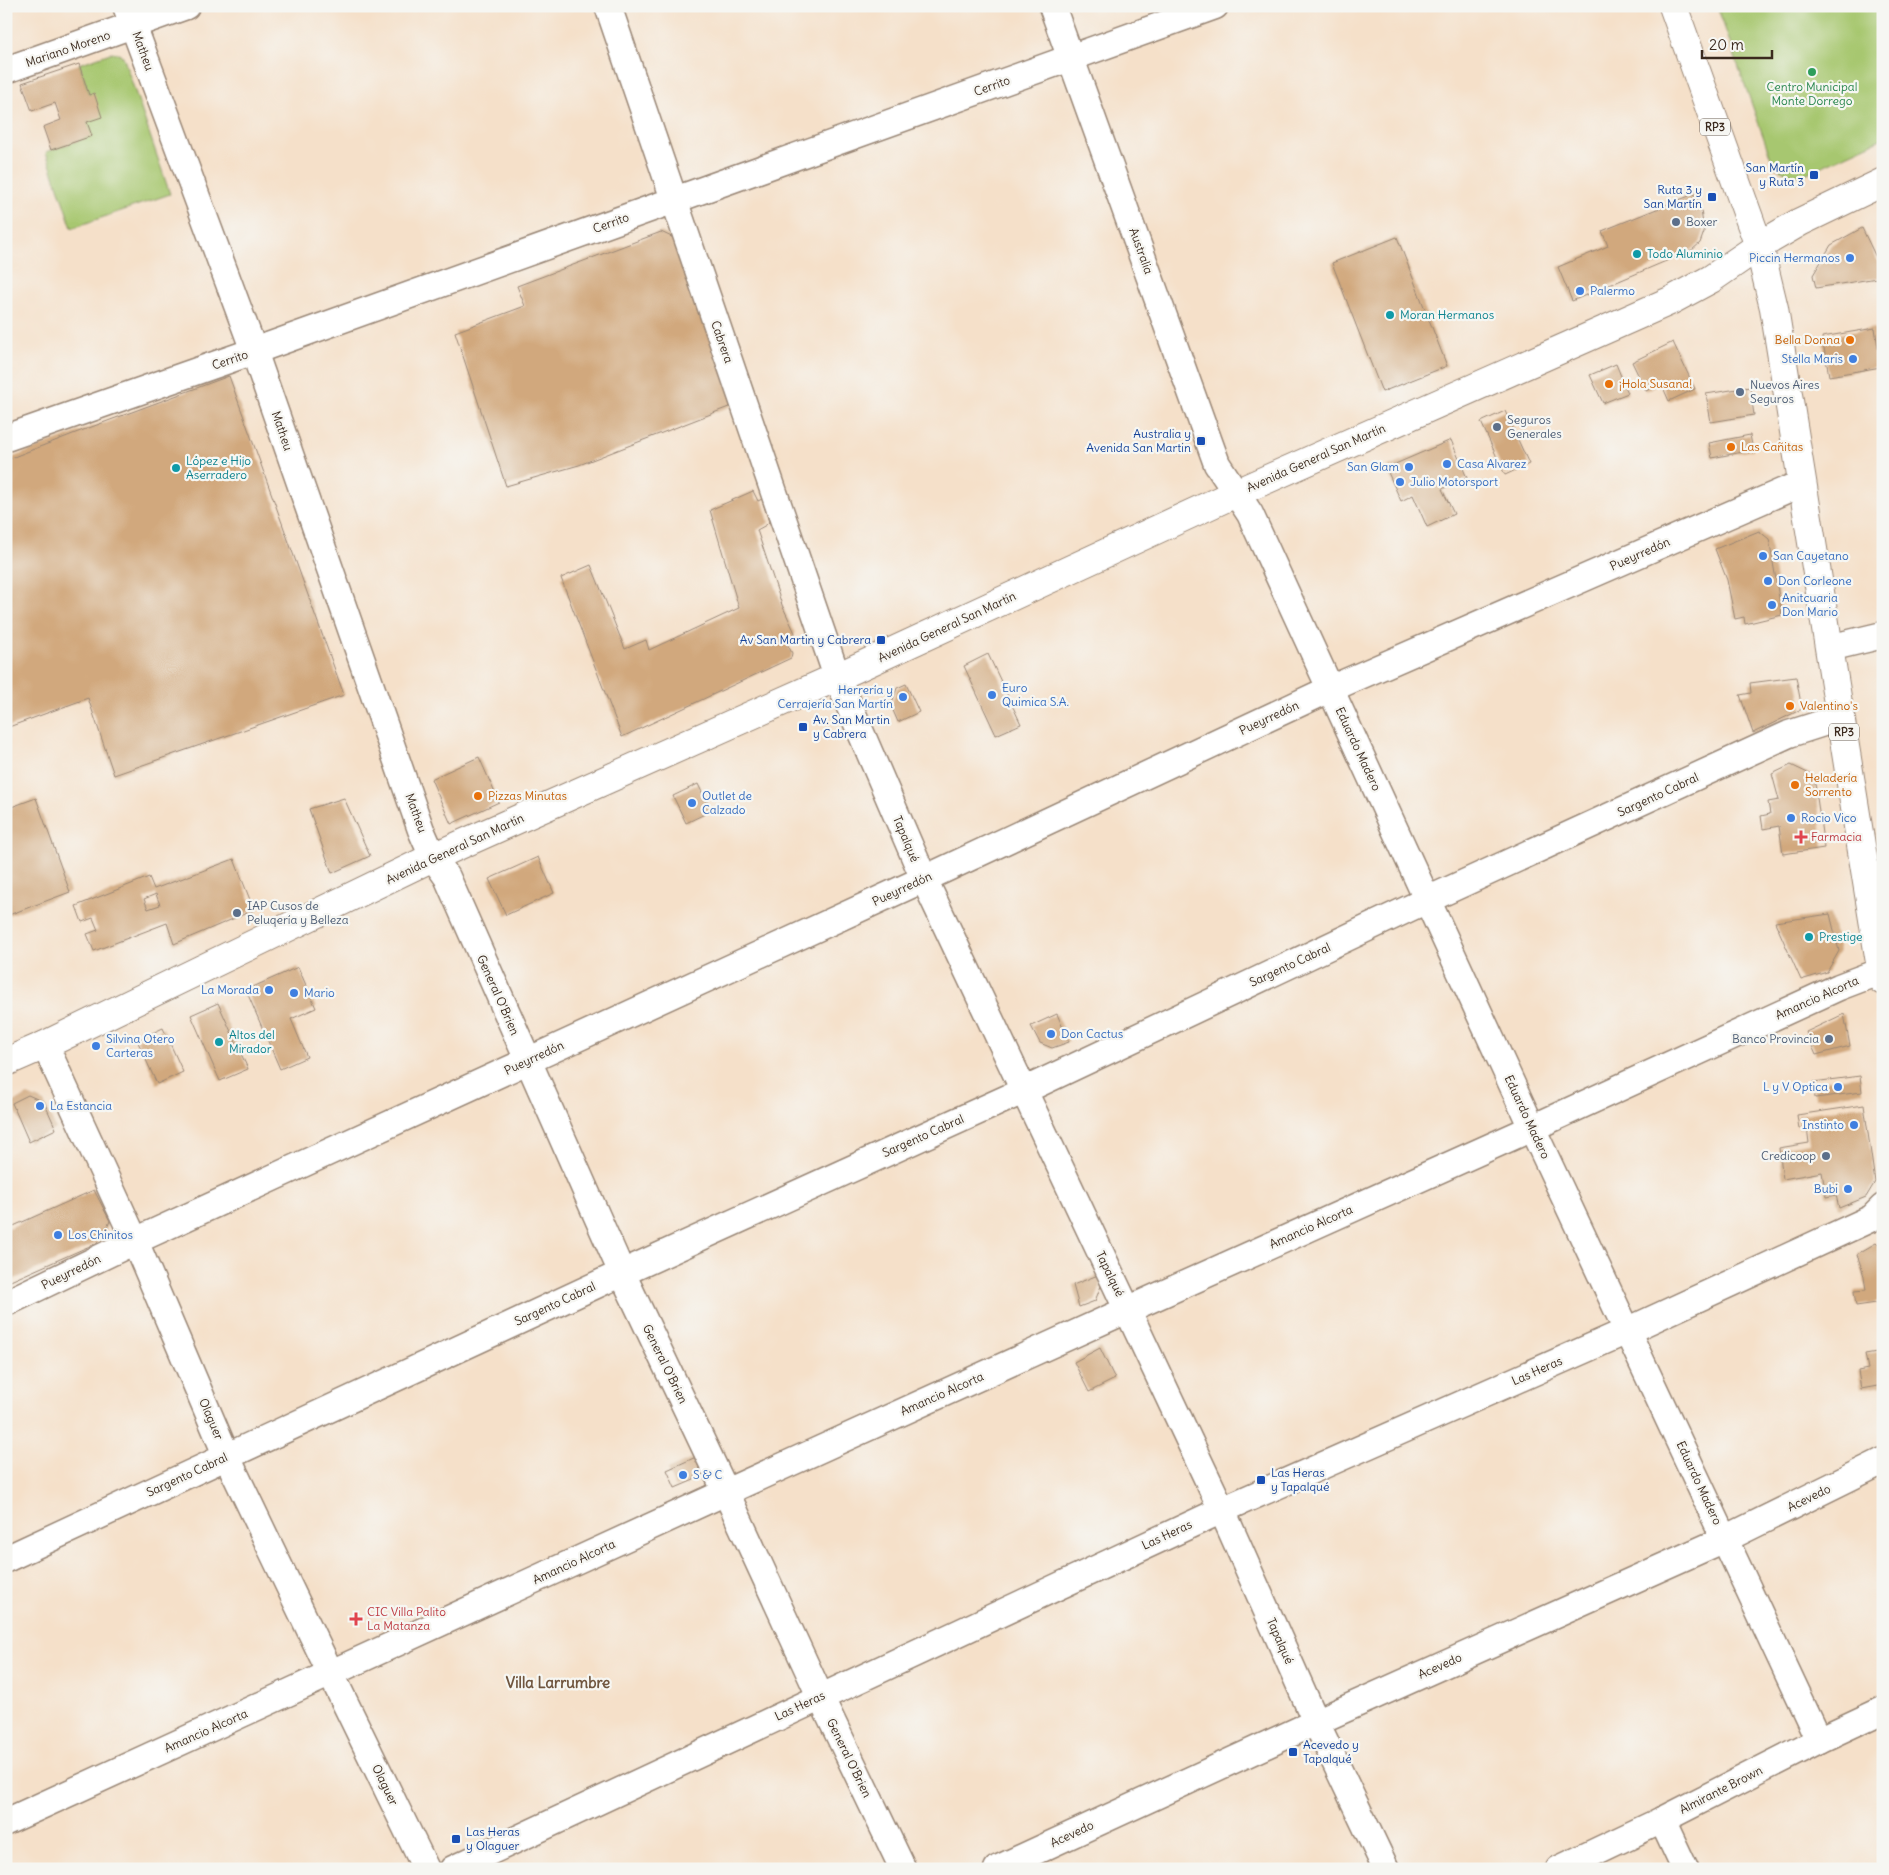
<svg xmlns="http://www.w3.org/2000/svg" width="1889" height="1875" viewBox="0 0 1889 1875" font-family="Delius,sans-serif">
  <rect width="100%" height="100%" fill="#f6f6f2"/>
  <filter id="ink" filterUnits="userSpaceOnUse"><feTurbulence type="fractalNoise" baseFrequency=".02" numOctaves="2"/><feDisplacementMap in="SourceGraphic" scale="10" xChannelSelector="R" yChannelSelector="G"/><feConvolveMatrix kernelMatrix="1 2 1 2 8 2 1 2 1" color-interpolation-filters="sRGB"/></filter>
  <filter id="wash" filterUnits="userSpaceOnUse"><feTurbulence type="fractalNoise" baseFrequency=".0096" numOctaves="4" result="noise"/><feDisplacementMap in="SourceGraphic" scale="20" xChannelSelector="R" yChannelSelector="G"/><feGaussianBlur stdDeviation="1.12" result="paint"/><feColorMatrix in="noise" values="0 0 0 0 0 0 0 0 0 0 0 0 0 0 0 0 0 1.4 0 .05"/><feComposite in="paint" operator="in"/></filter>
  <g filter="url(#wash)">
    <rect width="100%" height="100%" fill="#f5e0c9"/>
    <!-- green -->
    <g fill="#a7c770" stroke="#717847">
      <path d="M 1717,6 L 1883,6 L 1883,138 L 1803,175 L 1791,174 L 1774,167 Z"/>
      <path d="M 113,52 L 123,56 L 170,194 L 72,228 L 46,152 L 91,136 L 87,122 L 89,95 L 79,64 Z"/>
    </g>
    <g id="blocks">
      <!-- building -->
      <g fill="#d1a87d" fill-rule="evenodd">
        <path d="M 79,64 L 89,95 L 94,93 L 102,117 L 87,122 L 92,136 L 51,150 L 43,127 L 61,120 L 55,103 L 32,111 L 22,83 Z"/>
        <path d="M 1694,194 L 1701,210 L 1704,232 L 1700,243 L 1692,250 L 1572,301 L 1558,267 L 1608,246 L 1602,231 Z"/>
        <path d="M 1862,228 L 1883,272 L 1883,277 L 1816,288 L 1813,275 L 1831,245 Z"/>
        <path d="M 661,232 L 678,240 L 734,405 L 579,465 L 506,486 L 455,332 L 525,306 L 517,286 Z"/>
        <path d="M 1397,237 L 1447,366 L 1382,392 L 1332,263 Z"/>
        <path d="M 1875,328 L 1881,367 L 1829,376 L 1822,337 Z"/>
        <path d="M 1673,342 L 1695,389 L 1669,401 L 1661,383 L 1646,391 L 1632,362 Z"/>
        <path d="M 1616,364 L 1628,393 L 1603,403 L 1590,375 Z"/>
        <path d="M 229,376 L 344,695 L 114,775 L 88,698 L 6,728 L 6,460 L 78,432 Z"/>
        <path d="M 1750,387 L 1754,415 L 1711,422 L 1706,394 Z"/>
        <path d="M 1505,411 L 1529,464 L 1505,475 L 1481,422 Z"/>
        <path d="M 1750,435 L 1753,450 L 1712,458 L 1709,443 Z"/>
        <path d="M 1451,440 L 1467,478 L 1442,489 L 1454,514 L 1427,527 L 1413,495 L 1401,501 L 1386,468 Z"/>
        <path d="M 753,491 L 758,501 L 762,499 L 769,522 L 766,525 L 757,530 L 782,605 L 795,633 L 793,638 L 786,642 L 792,653 L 791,658 L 622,737 L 561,578 L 591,565 L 625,649 L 646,640 L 649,650 L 739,608 L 710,510 Z"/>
        <path d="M 1759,531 L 1769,539 L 1782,615 L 1745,624 L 1744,617 L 1735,619 L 1727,580 L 1715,549 Z"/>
        <path d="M 988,654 L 1021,724 L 996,735 L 964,666 Z"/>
        <path d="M 1796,677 L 1802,709 L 1753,733 L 1740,695 L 1751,693 L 1750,683 Z"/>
        <path d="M 906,684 L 919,712 L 898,722 L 891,706 L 897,688 Z"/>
        <path d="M 479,757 L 499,802 L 451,824 L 431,779 Z"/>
        <path d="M 1791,765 L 1814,776 L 1824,848 L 1783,854 L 1779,826 L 1763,829 L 1761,816 L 1770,814 L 1768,802 L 1779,800 L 1772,774 Z"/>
        <path d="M 698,784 L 711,811 L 686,823 L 673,796 Z"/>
        <path d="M 36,798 L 70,892 L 6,916 L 6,809 Z"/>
        <path d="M 344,798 L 370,856 L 332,873 L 309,809 Z"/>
        <path d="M 538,857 L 554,893 L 506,915 L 489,879 Z"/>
        <path d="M 234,859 L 254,910 L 174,944 L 167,923 L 94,951 L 87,934 L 98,930 L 93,918 L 82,922 L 76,906 L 149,877 L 154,889 ZM 156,894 L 160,905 L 148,909 L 144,899 Z"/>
        <path d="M 1830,914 L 1839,951 L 1827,972 L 1801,980 L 1775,922 Z"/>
        <path d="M 298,967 L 316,1008 L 291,1019 L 307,1057 L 280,1069 L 246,990 Z"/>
        <path d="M 218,1003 L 248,1069 L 220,1081 L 191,1015 Z"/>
        <path d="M 1057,1014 L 1069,1042 L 1052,1048 L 1040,1043 L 1031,1026 Z"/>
        <path d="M 1844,1014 L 1850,1046 L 1816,1055 L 1806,1032 Z"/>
        <path d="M 163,1028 L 183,1072 L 157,1084 L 137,1040 Z"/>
        <path d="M 1860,1076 L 1862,1092 L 1815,1098 L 1813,1082 Z"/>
        <path d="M 28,1095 L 44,1102 L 56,1129 L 29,1142 L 12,1103 Z"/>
        <path d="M 1864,1105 L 1875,1182 L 1866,1197 L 1839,1208 L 1836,1195 L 1826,1197 L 1822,1172 L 1783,1179 L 1779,1148 L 1809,1143 L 1807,1127 L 1799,1129 L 1797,1115 Z"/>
        <path d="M 94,1190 L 110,1221 L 101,1241 L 6,1283 L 6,1224 L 9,1228 Z"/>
        <path d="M 1876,1243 L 1883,1249 L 1883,1302 L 1856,1306 L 1854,1291 L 1866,1290 L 1864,1276 L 1857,1254 Z"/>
        <path d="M 1098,1275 L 1101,1286 L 1095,1301 L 1079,1307 L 1073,1285 Z"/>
        <path d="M 1100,1348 L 1115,1379 L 1089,1392 L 1074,1362 Z"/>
        <path d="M 1883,1351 L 1883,1385 L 1861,1389 L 1858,1371 L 1868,1369 L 1865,1354 Z"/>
        <path d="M 696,1457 L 699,1468 L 694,1480 L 675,1488 L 667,1470 Z"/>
      </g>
    </g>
  </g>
  <g filter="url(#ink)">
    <use href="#blocks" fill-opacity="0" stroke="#988574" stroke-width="1"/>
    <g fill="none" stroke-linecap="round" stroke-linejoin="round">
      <defs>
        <g id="street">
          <path d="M 126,6 L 254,351 L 421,830 L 433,857 L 447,877 L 622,1273 L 726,1492 L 820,1696 L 903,1869"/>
          <path d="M 608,6 L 837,677 L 924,879 L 1222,1510 L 1316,1722 L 1386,1869"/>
          <path d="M 1052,6 L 1217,464 L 1250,514 L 1532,1128 L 1819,1740"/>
          <path d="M 6,70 L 186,6"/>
          <path d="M 6,438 L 254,351 L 1215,6"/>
          <path d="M 1829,648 L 1883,635"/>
          <path d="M 45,1045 L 135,1241 L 227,1457 L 331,1674 L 426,1869"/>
          <path d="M 6,1303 L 135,1241 L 924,879 L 1330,689 L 1802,483"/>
          <path d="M 6,1559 L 622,1273 L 1023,1091 L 1427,900 L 1789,734 L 1842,717"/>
          <path d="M 1662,1820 L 1685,1869"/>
          <path d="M 6,1822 L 726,1492 L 1127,1310 L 1532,1128 L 1839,987 L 1881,971"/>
          <path d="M 453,1869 L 1222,1510 L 1627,1331 L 1872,1218 L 1883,1207"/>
          <path d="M 997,1869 L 1316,1722 L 1725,1539 L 1883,1461"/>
          <path d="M 1559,1869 L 1662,1820 L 1819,1740 L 1883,1710"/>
        </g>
        <path id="secondary" d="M 6,1062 L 45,1045 L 433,857 L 837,677 L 1236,493 L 1670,301 L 1711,279 L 1759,246 L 1800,222 L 1883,182"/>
        <path id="highway" d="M 1673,6 L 1759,246 L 1774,308 L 1883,981"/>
      </defs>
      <!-- street casing -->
      <use href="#street" stroke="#988574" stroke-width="29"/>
      <!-- secondary casing -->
      <use href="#secondary" stroke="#988574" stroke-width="30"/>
      <!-- highway casing -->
      <use href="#highway" stroke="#988574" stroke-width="30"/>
      <!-- street -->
      <use href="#street" stroke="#fff" stroke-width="26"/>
      <!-- secondary -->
      <use href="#secondary" stroke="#fff" stroke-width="28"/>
      <!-- highway -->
      <use href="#highway" stroke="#fff" stroke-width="28"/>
    </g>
  </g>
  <!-- markers -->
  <circle fill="#2e9e5b" stroke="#f6f6f2" stroke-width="2" cx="1812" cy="72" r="5"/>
  <g fill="#1a4fb4" stroke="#f6f6f2" stroke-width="2">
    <rect x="1809" y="170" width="10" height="10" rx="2.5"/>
    <rect x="1707" y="192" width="10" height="10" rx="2.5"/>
    <rect x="1196" y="436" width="10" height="10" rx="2.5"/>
    <rect x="876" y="635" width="10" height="10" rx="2.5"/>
    <rect x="798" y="722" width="10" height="10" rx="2.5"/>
    <rect x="1256" y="1475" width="10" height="10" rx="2.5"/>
    <rect x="1288" y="1747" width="10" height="10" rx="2.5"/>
    <rect x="451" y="1834" width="10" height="10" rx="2.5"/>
  </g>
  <g fill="#5c6f8a" stroke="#f6f6f2" stroke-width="2">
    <circle cx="1676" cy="222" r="5"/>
    <circle cx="1740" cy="392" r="5"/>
    <circle cx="1497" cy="427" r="5"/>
    <circle cx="237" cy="913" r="5"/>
    <circle cx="1829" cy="1039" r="5"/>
    <circle cx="1826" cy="1156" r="5"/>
  </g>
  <g fill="#0f9aa8" stroke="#f6f6f2" stroke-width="2">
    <circle cx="1637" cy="254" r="5"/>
    <circle cx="1390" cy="315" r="5"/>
    <circle cx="176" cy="468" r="5"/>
    <circle cx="1809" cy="937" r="5"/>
    <circle cx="219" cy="1042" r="5"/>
  </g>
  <g fill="#3f7fe0" stroke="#f6f6f2" stroke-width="2">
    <circle cx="1850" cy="258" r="5"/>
    <circle cx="1580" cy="291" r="5"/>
    <circle cx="1853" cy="359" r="5"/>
    <circle cx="1447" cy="464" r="5"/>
    <circle cx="1409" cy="467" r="5"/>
    <circle cx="1400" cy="482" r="5"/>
    <circle cx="1763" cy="556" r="5"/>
    <circle cx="1768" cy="581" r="5"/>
    <circle cx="1772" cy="605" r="5"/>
    <circle cx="992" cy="695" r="5"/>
    <circle cx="903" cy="697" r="5"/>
    <circle cx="692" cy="803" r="5"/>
    <circle cx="1791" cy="818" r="5"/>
    <circle cx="269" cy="990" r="5"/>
    <circle cx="294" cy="993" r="5"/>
    <circle cx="1051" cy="1034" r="5"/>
    <circle cx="96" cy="1046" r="5"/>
    <circle cx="1838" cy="1087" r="5"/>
    <circle cx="40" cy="1106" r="5"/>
    <circle cx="1854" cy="1125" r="5"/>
    <circle cx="1848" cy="1189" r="5"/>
    <circle cx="58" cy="1235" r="5"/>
    <circle cx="683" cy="1475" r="5"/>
  </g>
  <g fill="#e8710a" stroke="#f6f6f2" stroke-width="2">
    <circle cx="1850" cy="340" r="5"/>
    <circle cx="1609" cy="384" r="5"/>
    <circle cx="1731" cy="447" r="5"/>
    <circle cx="1790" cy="706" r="5"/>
    <circle cx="1795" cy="785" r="5"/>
    <circle cx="478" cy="796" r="5"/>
  </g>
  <g fill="#e0444e" stroke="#f6f6f2" stroke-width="2">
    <path d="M1798.5 829.5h5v5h5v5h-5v5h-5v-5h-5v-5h5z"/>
    <path d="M353.5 1611.5h5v5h5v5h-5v5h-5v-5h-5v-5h5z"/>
  </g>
  <g text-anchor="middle" stroke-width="4.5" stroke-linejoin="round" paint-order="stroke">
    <!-- shield labels -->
    <g fill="#f6f6f2" stroke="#73675e" stroke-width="1">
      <rect x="1700" y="118.5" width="30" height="17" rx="4"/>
      <rect x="1829" y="723.5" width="30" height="17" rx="4"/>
    </g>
    <g font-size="11" font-weight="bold" fill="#3b2a1e">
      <text x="1715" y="131">RP3</text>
      <text x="1844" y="736">RP3</text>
    </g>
    <!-- street labels -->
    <g font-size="12" fill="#3b2a1e" stroke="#f6f6f2">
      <text transform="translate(68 49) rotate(-19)" y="4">Mariano Moreno</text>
      <text transform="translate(143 51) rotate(70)" y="4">Matheu</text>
      <text transform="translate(992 86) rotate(-20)" y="4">Cerrito</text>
      <text transform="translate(611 223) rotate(-20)" y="4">Cerrito</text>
      <text transform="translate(1141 251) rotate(70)" y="4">Australia</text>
      <text transform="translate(722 342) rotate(71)" y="4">Cabrera</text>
      <text transform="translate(230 360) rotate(-19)" y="4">Cerrito</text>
      <text transform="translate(282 431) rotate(71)" y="4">Matheu</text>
      <text transform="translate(1316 458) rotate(-24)" y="4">Avenida General San Martín</text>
      <text transform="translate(1640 554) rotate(-24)" y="4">Pueyrredón</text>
      <text transform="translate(947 627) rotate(-25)" y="4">Avenida General San Martín</text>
      <text transform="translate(1269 718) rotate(-25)" y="4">Pueyrredón</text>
      <text transform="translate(1358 749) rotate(65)" y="4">Eduardo Madero</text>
      <text transform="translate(1658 795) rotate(-25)" y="4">Sargento Cabral</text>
      <text transform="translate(416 813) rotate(70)" y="4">Matheu</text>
      <text transform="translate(906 839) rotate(67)" y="4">Tapalqué</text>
      <text transform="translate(455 849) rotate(-25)" y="4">Avenida General San Martín</text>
      <text transform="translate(902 889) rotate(-25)" y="4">Pueyrredón</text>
      <text transform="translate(1290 965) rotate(-25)" y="4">Sargento Cabral</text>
      <text transform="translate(498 995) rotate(66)" y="4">General O'Brien</text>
      <text transform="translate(1817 998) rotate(-24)" y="4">Amancio Alcorta</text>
      <text transform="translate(534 1058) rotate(-25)" y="4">Pueyrredón</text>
      <text transform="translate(1527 1117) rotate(65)" y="4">Eduardo Madero</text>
      <text transform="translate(923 1136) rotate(-24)" y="4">Sargento Cabral</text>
      <text transform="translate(1311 1227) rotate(-24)" y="4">Amancio Alcorta</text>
      <text transform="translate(71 1272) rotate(-26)" y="4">Pueyrredón</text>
      <text transform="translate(1110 1274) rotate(64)" y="4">Tapalqué</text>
      <text transform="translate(555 1304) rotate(-25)" y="4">Sargento Cabral</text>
      <text transform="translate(665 1364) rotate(64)" y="4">General O'Brien</text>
      <text transform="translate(1537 1371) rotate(-24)" y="4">Las Heras</text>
      <text transform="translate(942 1394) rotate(-24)" y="4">Amancio Alcorta</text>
      <text transform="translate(211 1419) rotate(67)" y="4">Olaguer</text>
      <text transform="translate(187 1475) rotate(-25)" y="4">Sargento Cabral</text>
      <text transform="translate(1699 1483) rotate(65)" y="4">Eduardo Madero</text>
      <text transform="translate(1809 1498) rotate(-26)" y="4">Acevedo</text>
      <text transform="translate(1167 1535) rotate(-25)" y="4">Las Heras</text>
      <text transform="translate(574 1562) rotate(-25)" y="4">Amancio Alcorta</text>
      <text transform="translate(1280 1641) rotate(66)" y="4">Tapalqué</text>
      <text transform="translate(1440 1666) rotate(-24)" y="4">Acevedo</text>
      <text transform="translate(800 1706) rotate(-25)" y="4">Las Heras</text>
      <text transform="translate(206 1731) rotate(-24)" y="4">Amancio Alcorta</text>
      <text transform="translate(849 1758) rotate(64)" y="4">General O'Brien</text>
      <text transform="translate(385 1785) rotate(64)" y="4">Olaguer</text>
      <text transform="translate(1721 1790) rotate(-27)" y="4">Almirante Brown</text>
      <text transform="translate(1072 1834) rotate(-25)" y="4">Acevedo</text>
    </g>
    <!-- leisure labels -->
    <g font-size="12" fill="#27864d" stroke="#f6f6f2">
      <text x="1812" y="91">Centro Municipal<tspan x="1812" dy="14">Monte Dorrego</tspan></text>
    </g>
    <!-- transit labels -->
    <g font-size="12" fill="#164399" stroke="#f6f6f2" text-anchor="end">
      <text x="1804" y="172">San Martín<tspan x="1804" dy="14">y Ruta 3</tspan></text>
      <text x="1702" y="194">Ruta 3 y<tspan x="1702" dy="14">San Martín</tspan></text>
      <text x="1191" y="438">Australia y<tspan x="1191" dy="14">Avenida San Martin</tspan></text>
      <text x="871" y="644">Av San Martin y Cabrera</text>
      <text x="813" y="724" text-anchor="start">Av. San Martin<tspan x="813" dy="14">y Cabrera</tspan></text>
      <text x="1271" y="1477" text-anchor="start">Las Heras<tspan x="1271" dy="14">y Tapalqué</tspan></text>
      <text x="1303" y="1749" text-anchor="start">Acevedo y<tspan x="1303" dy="14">Tapalqué</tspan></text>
      <text x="466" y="1836" text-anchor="start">Las Heras<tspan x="466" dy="14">y Olaguer</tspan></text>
    </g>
    <!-- service labels -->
    <g font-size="12" fill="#4e5e75" stroke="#f6f6f2" text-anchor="start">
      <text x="1686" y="226">Boxer</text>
      <text x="1750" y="389">Nuevos Aires<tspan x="1750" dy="14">Seguros</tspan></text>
      <text x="1507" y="424">Seguros<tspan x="1507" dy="14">Generales</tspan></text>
      <text x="247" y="910">IAP Cusos de<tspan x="247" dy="14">Peluqería y Belleza</tspan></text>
      <text x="1819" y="1043" text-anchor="end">Banco Provincia</text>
      <text x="1816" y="1160" text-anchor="end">Credicoop</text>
    </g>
    <!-- culture labels -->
    <g font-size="12" fill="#0d838f" stroke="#f6f6f2" text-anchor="start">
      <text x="1647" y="258">Todo Aluminio</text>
      <text x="1400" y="319">Moran Hermanos</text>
      <text x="186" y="465">López e Hijo<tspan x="186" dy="14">Aserradero</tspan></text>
      <text x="1819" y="941">Prestige</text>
      <text x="229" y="1039">Altos del<tspan x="229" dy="14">Mirador</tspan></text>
    </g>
    <!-- shop labels -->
    <g font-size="12" fill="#366cbe" stroke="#f6f6f2" text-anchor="start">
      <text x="1840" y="262" text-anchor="end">Piccin Hermanos</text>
      <text x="1590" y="295">Palermo</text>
      <text x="1843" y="363" text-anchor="end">Stella Maris</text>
      <text x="1457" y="468">Casa Alvarez</text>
      <text x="1399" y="471" text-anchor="end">San Glam</text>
      <text x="1410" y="486">Julio Motorsport</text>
      <text x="1773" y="560">San Cayetano</text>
      <text x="1778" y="585">Don Corleone</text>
      <text x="1782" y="602">Anitcuaria<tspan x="1782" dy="14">Don Mario</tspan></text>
      <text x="1002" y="692">Euro<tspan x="1002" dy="14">Quimica S.A.</tspan></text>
      <text x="893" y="694" text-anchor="end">Herrería y<tspan x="893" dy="14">Cerrajería San Martín</tspan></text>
      <text x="702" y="800">Outlet de<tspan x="702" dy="14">Calzado</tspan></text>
      <text x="1801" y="822">Rocio Vico</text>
      <text x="259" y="994" text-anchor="end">La Morada</text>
      <text x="304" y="997">Mario</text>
      <text x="1061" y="1038">Don Cactus</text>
      <text x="106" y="1043">Silvina Otero<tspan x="106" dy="14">Carteras</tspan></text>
      <text x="1828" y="1091" text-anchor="end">L y V Optica</text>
      <text x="50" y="1110">La Estancia</text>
      <text x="1844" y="1129" text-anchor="end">Instinto</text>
      <text x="1838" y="1193" text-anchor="end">Bubi</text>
      <text x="68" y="1239">Los Chinitos</text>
      <text x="693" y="1479">S &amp; C</text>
    </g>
    <!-- food labels -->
    <g font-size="12" fill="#c56008" stroke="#f6f6f2" text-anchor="start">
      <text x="1840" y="344" text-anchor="end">Bella Donna</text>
      <text x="1619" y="388">¡Hola Susana!</text>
      <text x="1741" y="451">Las Cañitas</text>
      <text x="1800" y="710">Valentino's</text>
      <text x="1805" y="782">Heladería<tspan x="1805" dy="14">Sorrento</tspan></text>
      <text x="488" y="800">Pizzas Minutas</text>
    </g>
    <!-- health labels -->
    <g font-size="12" fill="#be3a42" stroke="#f6f6f2" text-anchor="start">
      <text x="1811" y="841">Farmacia</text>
      <text x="367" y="1616">CIC Villa Palito<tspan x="367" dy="14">La Matanza</tspan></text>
    </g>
    <!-- quarter labels -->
    <g font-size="15" font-weight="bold" fill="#70563f" stroke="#f6f6f2">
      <text x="558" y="1688">Villa Larrumbre</text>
    </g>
  </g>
  <!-- margin -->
  <rect width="1889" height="1875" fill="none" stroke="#f6f6f2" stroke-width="25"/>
  <!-- scale -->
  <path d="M1702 50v8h70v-8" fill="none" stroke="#3b2a1e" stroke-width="2.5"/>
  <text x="1709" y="50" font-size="15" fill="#3b2a1e" stroke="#f6f6f2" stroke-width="4" paint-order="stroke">20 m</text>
</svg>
